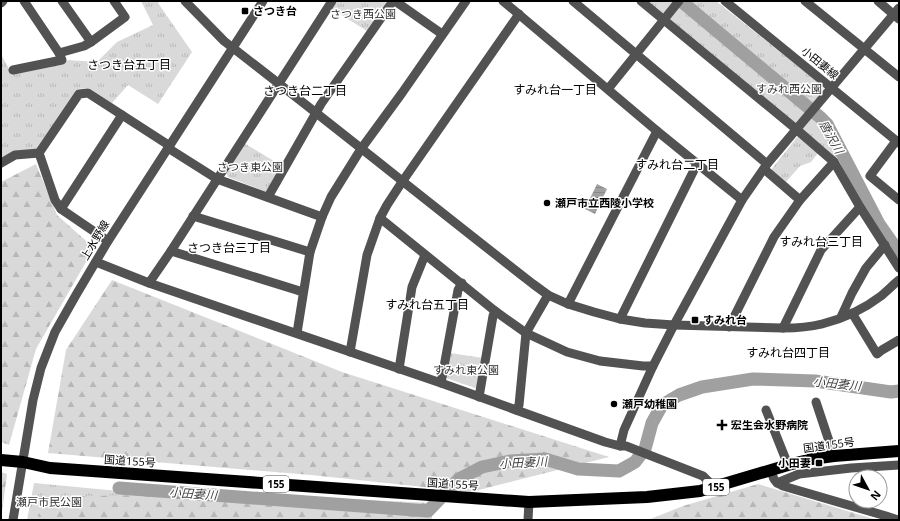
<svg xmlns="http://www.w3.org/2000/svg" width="900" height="521" viewBox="0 0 900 521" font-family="'Open Sans','Noto Sans JP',sans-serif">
  <defs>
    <pattern id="grass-tufts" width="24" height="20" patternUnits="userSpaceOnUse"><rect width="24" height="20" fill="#d9d9d9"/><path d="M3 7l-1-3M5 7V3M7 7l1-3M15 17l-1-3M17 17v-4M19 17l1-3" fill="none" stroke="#b8b8b8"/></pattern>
    <pattern id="forest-firs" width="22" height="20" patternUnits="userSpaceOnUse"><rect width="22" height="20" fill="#d9d9d9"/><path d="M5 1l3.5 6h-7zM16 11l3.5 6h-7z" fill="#b8b8b8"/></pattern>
    <pattern id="water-rules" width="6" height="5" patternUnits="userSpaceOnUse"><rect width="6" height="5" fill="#a0a0a0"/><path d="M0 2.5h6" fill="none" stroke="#888"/></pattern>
  </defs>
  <rect width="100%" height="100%" fill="#fff"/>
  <!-- grass -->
  <g fill="url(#grass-tufts)">
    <path d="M 141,1 L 160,1 L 158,3 L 192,52 L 158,104 L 128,85 L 112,103 L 89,88 L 78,89 L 39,147 L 34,150 L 14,151 L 1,158 L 1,54 L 11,73 L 64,63 L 68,60 L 97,62 L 117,42 L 153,25 Z"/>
    <path d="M 337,1 L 385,1 L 386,4 L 367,31 L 332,9 Z"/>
    <path d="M 647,1 L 716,1 L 823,86 L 824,92 L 809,110 L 824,123 L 842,157 L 837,161 L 822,148 L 811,162 L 800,166 L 785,183 L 770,171 L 802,131 Z"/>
    <path d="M 244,143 L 282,166 L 267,192 L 228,177 L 226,171 Z"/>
    <path d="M 450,353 L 483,358 L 477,387 L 475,388 L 446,378 Z"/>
    <path d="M 34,483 L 330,511 L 330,520 L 27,520 Z"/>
  </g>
  <!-- forest -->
  <g fill="url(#forest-firs)">
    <path d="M 36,164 L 57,215 L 94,248 L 36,349 L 9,445 L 1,442 L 1,182 Z"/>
    <path d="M 112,280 L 342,372 L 609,457 L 471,492 L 311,475 L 48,453 L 66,350 Z"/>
    <path d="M 1,472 L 7,474 L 1,520 Z"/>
    <path d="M 758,484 L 877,520 L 648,520 L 683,506 Z"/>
    <path d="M 223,493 L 431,503 L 432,520 L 37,520 L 40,510 L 48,497 Z"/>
  </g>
  <!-- water -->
  <path fill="url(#water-rules)" d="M 597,184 L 607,189 L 595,214 L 585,209 Z"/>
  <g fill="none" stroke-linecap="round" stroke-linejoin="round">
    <!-- river -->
    <g stroke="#a0a0a0" stroke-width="13">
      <path d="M 681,1 L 821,118 L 827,124 L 879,224 L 896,248 L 899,251"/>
      <path d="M 119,488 L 428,511 L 459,479 L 482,467 L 510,461 L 545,459 L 578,469 L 619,471 L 635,462 L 645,449 L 652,423 L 662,405 L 679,395 L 702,387 L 753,379 L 815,381 L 891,392 L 899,391"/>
    </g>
    <!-- minor -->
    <g stroke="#525252" stroke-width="9">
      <path d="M 62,1 L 91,42"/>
      <path d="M 185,1 L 224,41 L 233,48 C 334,126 433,206 533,284 L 548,295 L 568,304 L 594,312 L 620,319 L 645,323 L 674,325 L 783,328 C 796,328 810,327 822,324 C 842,319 864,309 881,296 C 887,291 893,285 899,280"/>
      <path d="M 395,1 L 442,34"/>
      <path d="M 503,1 L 657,131 L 742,200"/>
      <path d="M 573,1 L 767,164"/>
      <path d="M 641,1 L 796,129 L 834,162 L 860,207 L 899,268"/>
      <path d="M 725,1 L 899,143"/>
      <path d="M 805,1 L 899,77"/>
      <path d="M 878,1 L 899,19"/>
      <path d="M 1,3 L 3,1"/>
      <path d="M 59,53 L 84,46 L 91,42 L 125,17 L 114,1"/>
      <path d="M 13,70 L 62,60 L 59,53 L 24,1"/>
      <path d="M 608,89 L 679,1"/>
      <path d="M 896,141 L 870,176 L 899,200"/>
      <path d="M 168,148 L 217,179 L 322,217"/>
      <path d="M 39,153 L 79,94 L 88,93 L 170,146"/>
      <path d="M 39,153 L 55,200 L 61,209 L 108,241"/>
      <path d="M 1,163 L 15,155 L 39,153"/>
      <path d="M 764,169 L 800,200"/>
      <path d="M 268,197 L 321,104 L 393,1"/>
      <path d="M 61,209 L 122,115"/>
      <path d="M 193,216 L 310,252"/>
      <path d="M 380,218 L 495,311 L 526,333 L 567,352 L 600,361 L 643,366 L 653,366"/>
      <path d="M 171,251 L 303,292"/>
      <path d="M 96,262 L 149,283 L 441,383 L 605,442 L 620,446 L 626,446 L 703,476 L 714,487"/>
      <path d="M 149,283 L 171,251 L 332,1"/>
      <path d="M 568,304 L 657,131"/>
      <path d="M 852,313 L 877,354 L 882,350 L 899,340"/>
      <path d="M 841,317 L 852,293 L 866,268 L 885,245"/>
      <path d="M 620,319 L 697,164"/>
      <path d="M 729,327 L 774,237 L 800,200 L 834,162"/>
      <path d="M 783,328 L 821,250 L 860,207"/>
      <path d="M 297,333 L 310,252 L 322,217 L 331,197 L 361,149 L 402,93 L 466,1"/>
      <path d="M 350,352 L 367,255 L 380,218 L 387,205 L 402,182 L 519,14"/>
      <path d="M 399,369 L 412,287 L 425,255"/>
      <path d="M 441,383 L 458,290 L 462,283"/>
      <path d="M 479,397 L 493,316 L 495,311"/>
      <path d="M 816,402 L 834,456"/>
      <path d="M 516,410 L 519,405 L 526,333 L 548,295"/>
      <path d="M 766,410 L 788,465"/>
      <path d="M 620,446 L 624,430 L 653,366 L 674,325 L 742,200 L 767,164 L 899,8"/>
      <path d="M 772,470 C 772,479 775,482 783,486 L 886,516 L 898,520"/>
      <path d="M 777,483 L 799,474 L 851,468 L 899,465"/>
      <path d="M 13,520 L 33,400 L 41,368 L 55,332 L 76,295 L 108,241 L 263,1"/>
      <path d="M 528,520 L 529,502"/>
    </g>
    <!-- highway -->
    <path stroke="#000" stroke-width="12" d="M 1,460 L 23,462 L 50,468 L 529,502 L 647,497 L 700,491 L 788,465 L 812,459 L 834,456 L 899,451"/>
  </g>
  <!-- markers -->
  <g fill="#000" stroke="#fff" stroke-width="1.5">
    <rect x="241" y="7" width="8" height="8" rx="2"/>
    <circle cx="547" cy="203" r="4"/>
    <rect x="691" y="316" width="8" height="8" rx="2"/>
    <circle cx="614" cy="404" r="4"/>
    <path d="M720 419h4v4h4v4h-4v4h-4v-4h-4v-4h4z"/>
    <rect x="815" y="459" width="8" height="8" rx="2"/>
  </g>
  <g text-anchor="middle" stroke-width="3" stroke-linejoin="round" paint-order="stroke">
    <!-- shield labels -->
    <g fill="#fff" stroke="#4c4c4c" stroke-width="1">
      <rect x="263" y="476" width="26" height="16" rx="3"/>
      <rect x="703" y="479" width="26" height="16" rx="3"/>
    </g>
    <g font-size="10" font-weight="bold" fill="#000">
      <text x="276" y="488">155</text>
      <text x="716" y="491">155</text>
    </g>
    <!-- poi labels -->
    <g font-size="11" font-weight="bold" fill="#000" stroke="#fff" text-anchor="start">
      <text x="253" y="15">さつき台</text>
      <text x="555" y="207">瀬戸市立西陵小学校</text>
      <text x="703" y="324">すみれ台</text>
      <text x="622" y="408">瀬戸幼稚園</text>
      <text x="731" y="429">宏生会水野病院</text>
      <text x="811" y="467" text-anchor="end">小田妻</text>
    </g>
    <!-- park labels -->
    <g font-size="11" fill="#303030" stroke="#fff">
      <text x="363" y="18">さつき西公園</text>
      <text x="789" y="93">すみれ西公園</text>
      <text x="250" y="171">さつき東公園</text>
      <text x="466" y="374">すみれ東公園</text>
      <text x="49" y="506">瀬戸市民公園</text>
    </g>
    <!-- street labels -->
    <g font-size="11" fill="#000" stroke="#fff">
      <text transform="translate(820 63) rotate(39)" y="4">小田妻線</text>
      <text transform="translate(95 240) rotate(-59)" y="4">上水野線</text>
      <text transform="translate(829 445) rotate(-8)" y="4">国道155号</text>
      <text transform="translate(130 461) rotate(4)" y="4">国道155号</text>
      <text transform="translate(453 484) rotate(4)" y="4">国道155号</text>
    </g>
    <!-- neighbourhood labels -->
    <g font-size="12" fill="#000" stroke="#fff">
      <text x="129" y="69">さつき台五丁目</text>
      <text x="555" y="94">すみれ台一丁目</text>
      <text x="305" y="95">さつき台二丁目</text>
      <text x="677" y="169">すみれ台二丁目</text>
      <text x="821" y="246">すみれ台三丁目</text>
      <text x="229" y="252">さつき台三丁目</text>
      <text x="427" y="309">すみれ台五丁目</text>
      <text x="788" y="357">すみれ台四丁目</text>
    </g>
    <!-- water labels -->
    <g font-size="12" font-style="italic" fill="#414141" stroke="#fff">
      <text transform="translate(831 137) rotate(61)" y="4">唐沢川</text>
      <text transform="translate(837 384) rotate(6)" y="4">小田妻川</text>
      <text transform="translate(523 463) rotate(-3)" y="4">小田妻川</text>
      <text transform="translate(193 494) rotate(4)" y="4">小田妻川</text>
    </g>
  </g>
  <!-- border -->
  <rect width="900" height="521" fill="none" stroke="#000000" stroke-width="4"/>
  <!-- north arrow -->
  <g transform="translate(868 489) rotate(130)"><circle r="19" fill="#ffffff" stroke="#999999"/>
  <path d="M0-3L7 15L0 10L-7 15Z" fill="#000000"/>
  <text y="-6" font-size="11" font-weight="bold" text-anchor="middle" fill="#000000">N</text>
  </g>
</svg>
